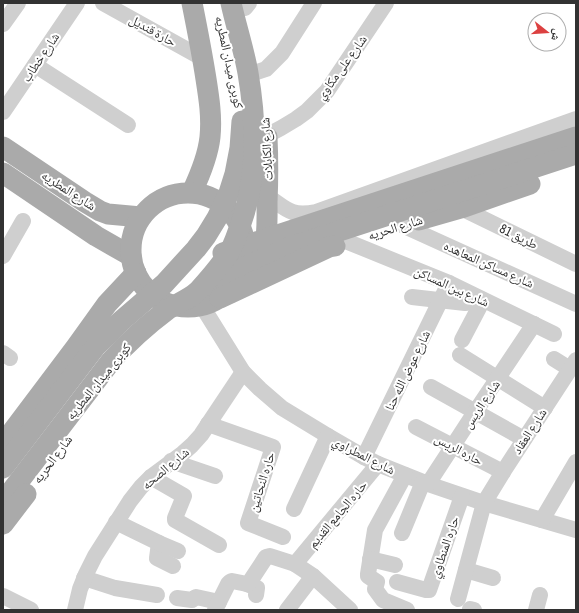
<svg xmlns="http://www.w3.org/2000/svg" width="579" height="613" viewBox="0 0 579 613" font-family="'Asap Condensed','Noto Naskh Arabic',sans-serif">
  <rect width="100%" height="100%" fill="#fff"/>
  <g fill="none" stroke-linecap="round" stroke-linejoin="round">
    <!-- minor -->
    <g stroke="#cfcfcf" stroke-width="16">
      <path d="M 103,3 L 202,58"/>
      <path d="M 245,8 L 249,3"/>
      <path d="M 3,24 L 18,3"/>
      <path d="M 35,65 L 128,125"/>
      <path d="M 257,72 L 266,69 L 282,53 L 314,3"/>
      <path d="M 3,112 L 77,3"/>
      <path d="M 266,136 L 281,128 L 296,119 L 307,111 L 327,91 L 386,3"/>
      <path d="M 267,196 C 287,209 290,217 316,212 L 576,119"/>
      <path d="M 461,208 L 576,264"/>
      <path d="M 402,225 L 576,304"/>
      <path d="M 348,242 L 449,283 L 554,334"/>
      <path d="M 3,256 L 23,221"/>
      <path d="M 412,297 L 465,303 L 473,302 L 481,299"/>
      <path d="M 202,306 L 243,372 L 260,389 L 282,408 L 328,436 L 364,457 L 378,464 L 428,484 L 484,503 L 576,530"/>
      <path d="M 462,340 L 483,300"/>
      <path d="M 3,353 L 10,358"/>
      <path d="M 460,355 L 545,408"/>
      <path d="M 554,359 L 570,369"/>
      <path d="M 431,387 L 524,439"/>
      <path d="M 208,424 L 273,447 L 248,523 L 283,537"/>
      <path d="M 416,427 L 503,472"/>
      <path d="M 364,457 L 449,283"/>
      <path d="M 171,461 L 215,476"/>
      <path d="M 405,475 L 375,530 L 368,574 L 368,576 L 377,582 L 375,589 L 383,600 L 407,610"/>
      <path d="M 151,477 L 184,496 L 175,518 L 175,520 L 219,545"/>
      <path d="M 428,484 L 475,412 L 534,324"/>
      <path d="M 294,509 L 328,436"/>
      <path d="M 542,520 L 576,462"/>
      <path d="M 116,522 L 159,543 L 157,558 L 173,566"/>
      <path d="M 402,533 L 423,482"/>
      <path d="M 159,543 L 178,551"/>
      <path d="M 370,559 L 395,565"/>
      <path d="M 295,564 L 378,464"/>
      <path d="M 466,570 L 493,578"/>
      <path d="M 84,578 L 115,588 L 157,595"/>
      <path d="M 397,582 L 426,590 L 429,590 L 462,496"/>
      <path d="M 247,584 L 257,588 L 256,595"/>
      <path d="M 3,596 L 31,610"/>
      <path d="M 177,598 L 192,600 L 196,597 L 219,602"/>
      <path d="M 458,599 L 484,503 L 503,472 L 576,360"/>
      <path d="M 470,609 L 474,610"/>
      <path d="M 75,610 L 80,589 L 86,574 L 95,556 L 130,501 L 141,487 L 151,477 L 182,454 L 192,445 L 201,435 L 243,372"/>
      <path d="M 215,610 L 228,584 L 230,582 L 232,581 L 247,584 L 249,583 L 266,557 L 270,556 L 295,564 L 313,576 L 350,610"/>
      <path d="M 287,610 L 313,576"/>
      <path d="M 536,610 L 540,595"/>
    </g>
    <!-- major -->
    <g stroke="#aaa" stroke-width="21">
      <path d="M 3,147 L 85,202 L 100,211 L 108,214 L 141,217"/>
      <path d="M 3,173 L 96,236 L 131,256"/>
      <path d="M 192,192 C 200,175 208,156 210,137 C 212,117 209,98 206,79 C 202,53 197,28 192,3"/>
      <circle cx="188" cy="250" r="57"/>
      <path d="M 419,220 L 461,208 L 530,184"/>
      <path d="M 264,251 C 268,236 267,218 267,202 C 268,180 268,159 267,137"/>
      <path d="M 223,253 L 247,245 L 576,137"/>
      <path d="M 206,287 L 245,267 L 287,248 L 576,154"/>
      <path d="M 220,298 L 329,247 L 335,246"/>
      <path d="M 3,444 L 76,347 L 107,304 L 136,273"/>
      <path d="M 3,468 L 96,346 L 121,321 L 164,284 L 196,249 L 206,236 L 217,218 L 229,193 L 235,174 L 240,148 L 242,121"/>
      <path d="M 3,502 L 111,361 C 128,342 147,325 167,310 C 176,304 190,299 198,291 C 209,279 221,265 230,251 C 236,240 240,226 244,214 C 258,169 256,120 248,73 C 244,50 236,26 231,3"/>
      <path d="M 3,524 L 26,494"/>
    </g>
  </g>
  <g text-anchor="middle" stroke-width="4" stroke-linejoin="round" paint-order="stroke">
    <!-- street labels -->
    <g font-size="13" fill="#323232" stroke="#fff">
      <text transform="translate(153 30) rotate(29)" y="5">حارة قنديل</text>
      <text transform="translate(40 57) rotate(-56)" y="5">شارع خطاب</text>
      <text transform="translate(230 62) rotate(78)" y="5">كوبرى ميدان المطريه</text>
      <text transform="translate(341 67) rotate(-54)" y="5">شارع على مكاوي</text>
      <text transform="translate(266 149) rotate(-93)" y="5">شارع الكابلات</text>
      <text transform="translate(69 190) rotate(33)" y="5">شارع المطريه</text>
      <text transform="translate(395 227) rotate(-17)" y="5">شارع الحريه</text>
      <text transform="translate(519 236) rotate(26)" y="5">طريق 81</text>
      <text transform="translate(489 264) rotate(24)" y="5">شارع مساكن المعاهده</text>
      <text transform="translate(452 286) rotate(24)" y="5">شارع بين المساكن</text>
      <text transform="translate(407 370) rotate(-64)" y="5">شارع عوض الله حنا</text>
      <text transform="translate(98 381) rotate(-51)" y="5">كوبرى ميدان المطريه</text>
      <text transform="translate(481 404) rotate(-56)" y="5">شارع الريس</text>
      <text transform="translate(529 431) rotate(-57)" y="5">شارع العقاد</text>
      <text transform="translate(459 449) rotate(28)" y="5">حاره الريس</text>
      <text transform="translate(364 455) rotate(27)" y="5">شارع المطراوي</text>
      <text transform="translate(52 459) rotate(-53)" y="5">شارع الحريه</text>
      <text transform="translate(165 468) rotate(-40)" y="5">شارع الصحه</text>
      <text transform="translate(261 482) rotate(-73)" y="5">حاره النحاتين</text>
      <text transform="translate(337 514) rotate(-50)" y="5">حاره الجامع القديم</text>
      <text transform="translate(444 547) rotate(-71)" y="5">حاره المنطاوي</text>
    </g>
  </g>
  <!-- border -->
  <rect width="579" height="613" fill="none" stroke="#323232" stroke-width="8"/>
  <!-- north arrow -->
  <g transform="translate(547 32) rotate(107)"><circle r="19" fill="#ffffff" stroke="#adadad"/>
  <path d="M0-3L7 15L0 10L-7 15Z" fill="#dc4141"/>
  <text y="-6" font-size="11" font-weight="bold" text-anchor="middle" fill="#323232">ش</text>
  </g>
</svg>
